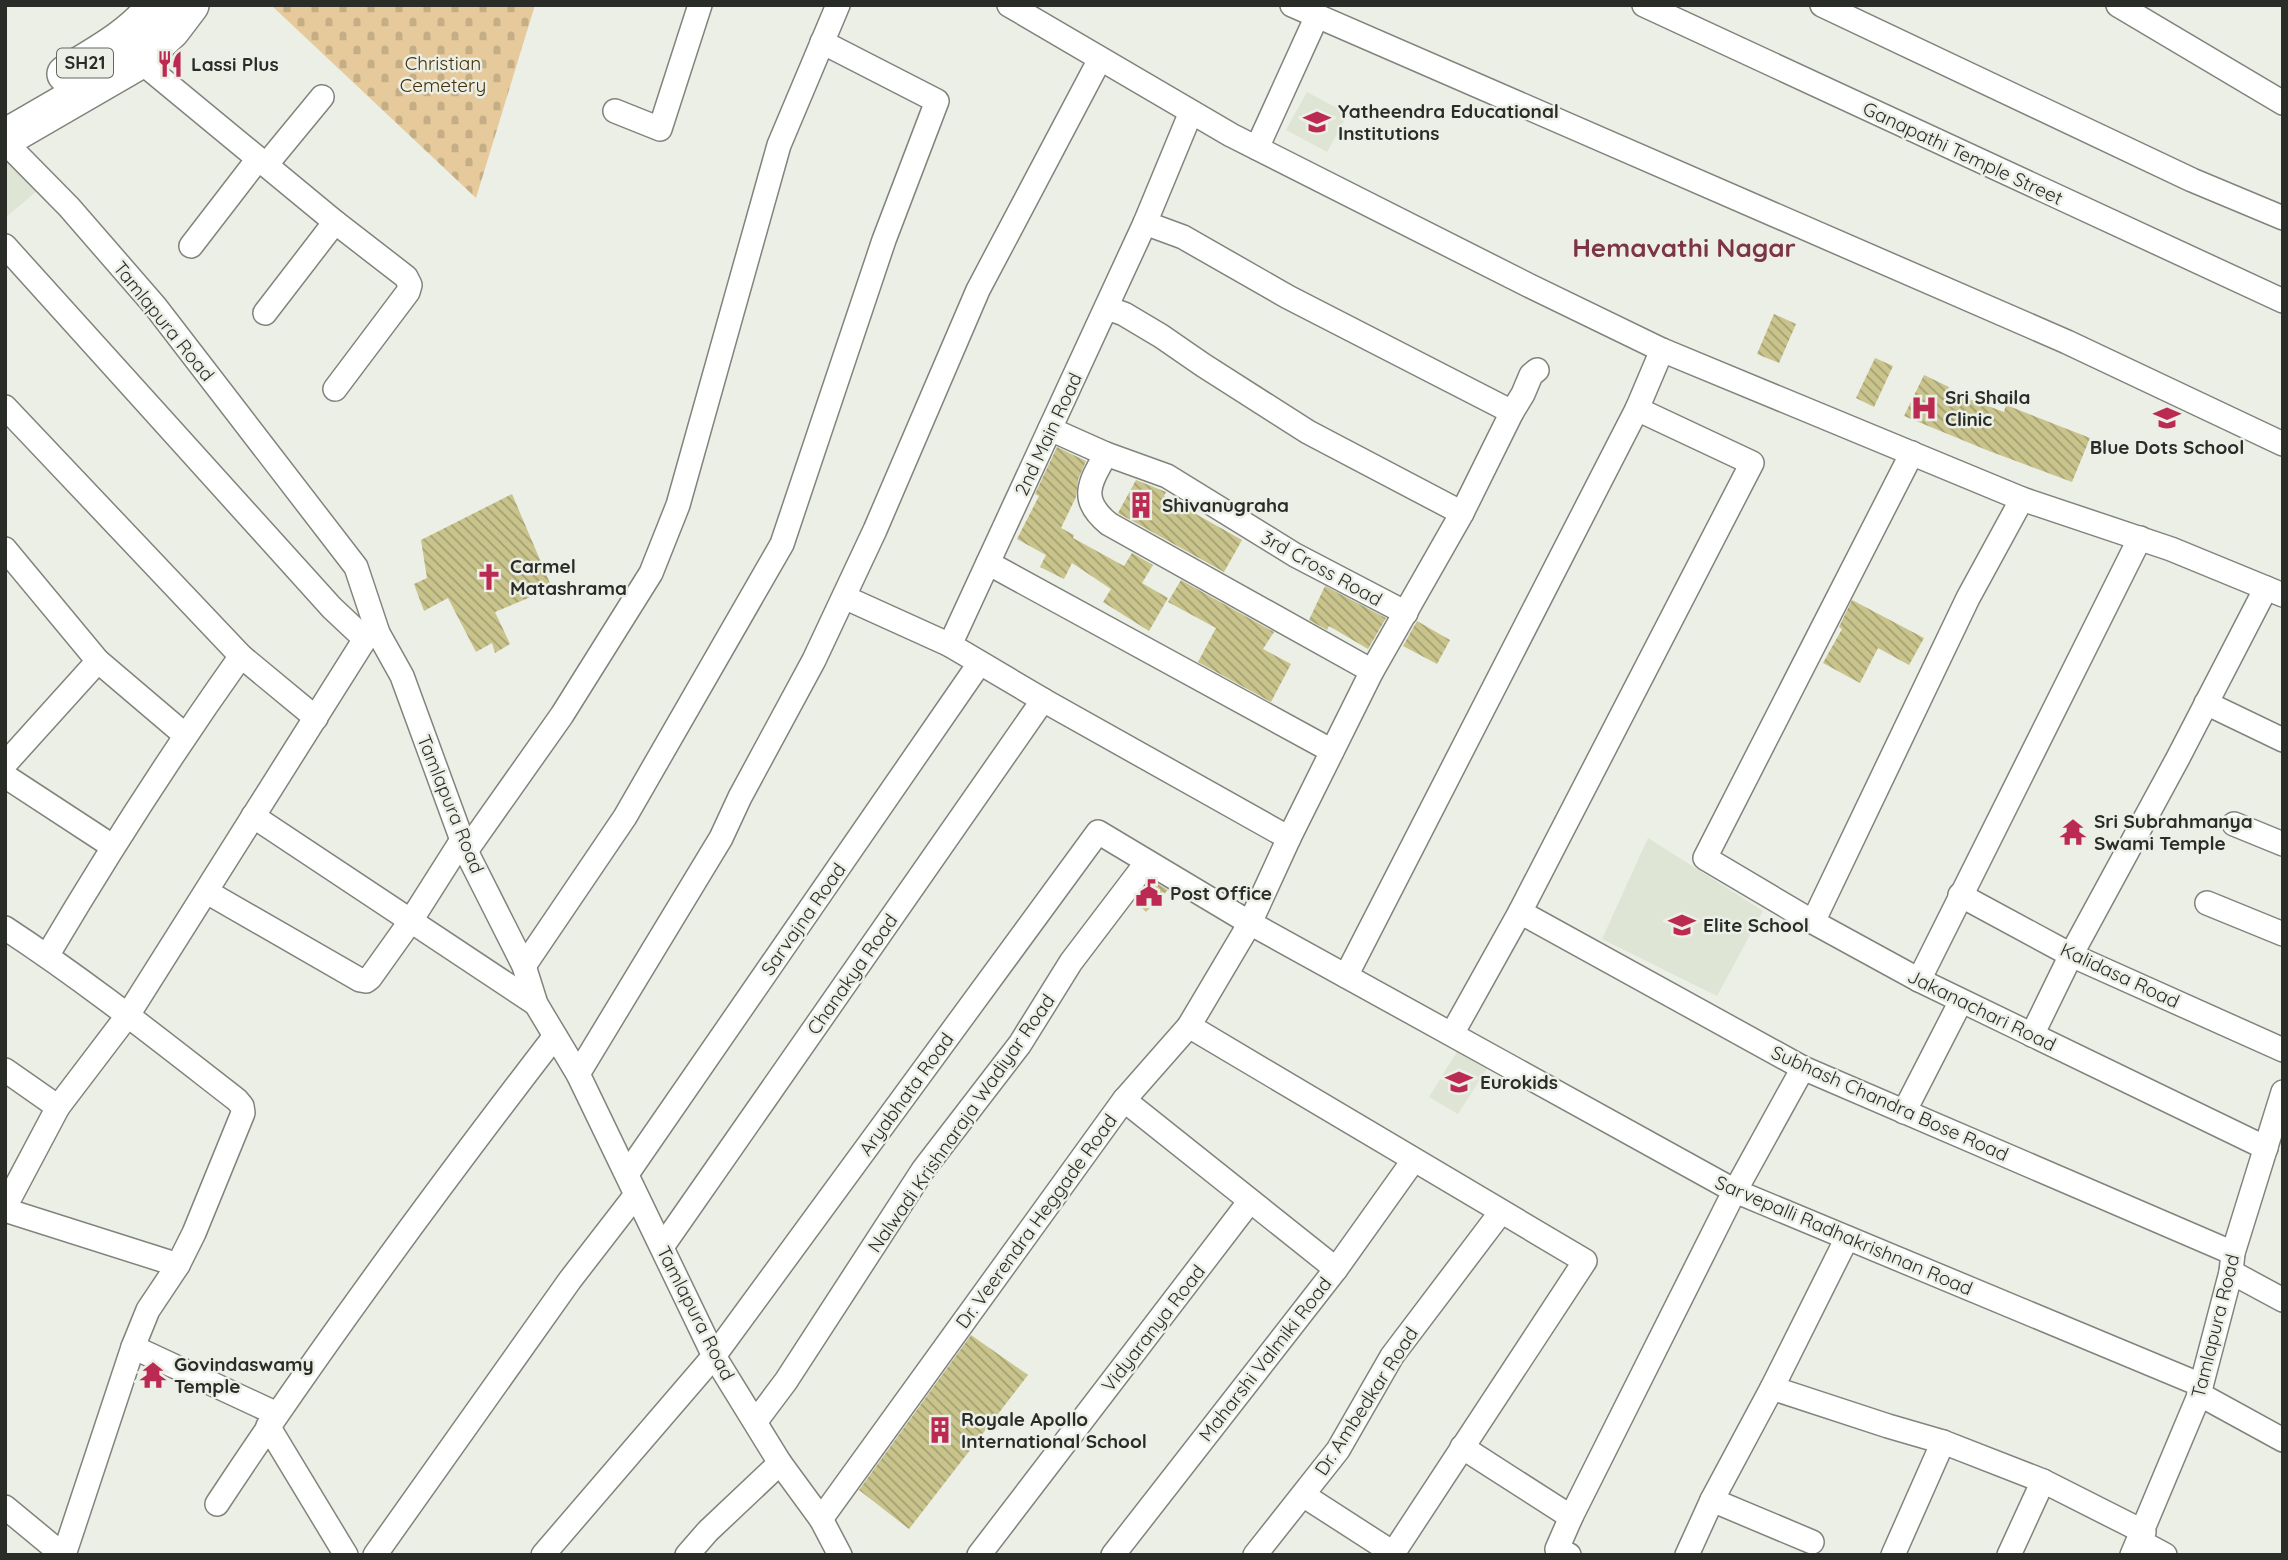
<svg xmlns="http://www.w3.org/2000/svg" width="2288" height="1560" viewBox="0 0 2288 1560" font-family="Quicksand,sans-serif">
  <defs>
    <pattern id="cemetery-stones" width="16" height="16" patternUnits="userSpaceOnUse" patternTransform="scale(1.75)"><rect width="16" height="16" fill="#e6ca9c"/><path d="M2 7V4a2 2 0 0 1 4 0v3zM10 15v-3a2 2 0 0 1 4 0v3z" fill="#c5ae86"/></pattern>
    <pattern id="building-back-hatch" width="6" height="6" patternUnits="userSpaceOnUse" patternTransform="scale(1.75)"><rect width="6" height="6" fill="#c9c38c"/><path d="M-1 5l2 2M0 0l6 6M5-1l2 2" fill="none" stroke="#a39f72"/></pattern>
  </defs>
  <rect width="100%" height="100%" fill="#ebefe6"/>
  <!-- built -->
  <g fill="#dee5d5">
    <path d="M 1307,92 L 1348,114 L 1327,152 L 1286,130 Z"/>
    <path d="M 5,154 L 38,190 L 5,218 Z"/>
    <path d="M 1648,838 L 1763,911 L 1717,996 L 1602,939 Z"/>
    <path d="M 1458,1050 L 1488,1067 L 1458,1114 L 1429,1097 Z"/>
  </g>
  <!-- cemetery -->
  <path fill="url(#cemetery-stones)" d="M 271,5 L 535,5 L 476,198 Z"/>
  <!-- building -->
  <g fill="url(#building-back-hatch)">
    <path d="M 1774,314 L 1796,324 L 1779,363 L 1757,354 Z"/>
    <path d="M 1875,358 L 1893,366 L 1874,407 L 1856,398 Z"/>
    <path d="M 1924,375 L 1949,387 L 1947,391 L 2004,412 L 2006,405 L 2090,438 L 2072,482 L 1989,451 L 1904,416 Z"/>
    <path d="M 1057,447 L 1086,461 L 1078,480 L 1076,497 L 1061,528 L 1074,535 L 1073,538 L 1124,566 L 1132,553 L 1153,565 L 1142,583 L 1168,598 L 1149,631 L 1103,602 L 1111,589 L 1072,563 L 1064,579 L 1040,567 L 1046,555 L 1017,539 L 1039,496 L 1035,494 Z"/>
    <path d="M 1136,480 L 1166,492 L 1164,496 L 1242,540 L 1224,572 L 1118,513 Z"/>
    <path d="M 512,494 L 552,588 L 495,612 L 510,644 L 495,653 L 492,643 L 476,652 L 448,598 L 424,611 L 414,584 L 427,578 L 421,540 Z"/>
    <path d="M 1181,580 L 1274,632 L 1263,649 L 1291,664 L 1271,702 L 1198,662 L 1216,628 L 1168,602 Z"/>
    <path d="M 1325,586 L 1386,618 L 1368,649 L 1329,626 L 1327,630 L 1309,620 Z"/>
    <path d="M 1852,600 L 1924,638 L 1909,665 L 1878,648 L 1860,683 L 1823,663 L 1842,629 L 1839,627 Z"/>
    <path d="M 1417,621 L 1450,640 L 1437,664 L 1403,646 Z"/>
    <path d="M 1151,880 L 1168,890 L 1146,912 L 1135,901 Z"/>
    <path d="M 971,1335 L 1028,1375 L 909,1529 L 859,1490 Z"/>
  </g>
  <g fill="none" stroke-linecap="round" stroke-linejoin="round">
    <defs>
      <g id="street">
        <path d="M 1009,5 L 1231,135 L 1528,285 L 1662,350 L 2022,499 L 2171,549 L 2283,595"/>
        <path d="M 1292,5 L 2067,342 L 2283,444"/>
        <path d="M 1644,5 L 2283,301"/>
        <path d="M 1822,5 L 2192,180 L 2283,218"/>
        <path d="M 2118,5 L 2283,103"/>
        <path d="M 129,52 L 335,222 L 406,277 L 410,285 L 408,292 L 335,389"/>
        <path d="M 615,111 L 660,129 L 700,5"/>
        <path d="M 5,142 L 69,207 L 155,306 L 356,567 L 378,633 L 402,676 L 466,851 L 524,966 L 536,1004 L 578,1074 L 714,1356 L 780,1463 L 821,1519 L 840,1555"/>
        <path d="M 1257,148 L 1317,16"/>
        <path d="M 266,165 L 322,97"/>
        <path d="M 1145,223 L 1183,237 L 1288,297 L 1512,412"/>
        <path d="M 5,246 L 332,608 L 365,639"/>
        <path d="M 191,246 L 258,159"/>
        <path d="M 1107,308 L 1124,314 L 1161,336 L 1203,365 L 1308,432 L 1462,513"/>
        <path d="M 265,313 L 335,222"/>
        <path d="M 5,407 L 241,656"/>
        <path d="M 1050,429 L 1106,454 L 1167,476 L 1295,555 L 1406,613"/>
        <path d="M 1912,453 L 1705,858 L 1813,922 L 1919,980 L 2266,1148"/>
        <path d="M 1106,454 C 1089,484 1079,500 1109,524 L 1372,671"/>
        <path d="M 5,549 L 98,661 L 185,735"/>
        <path d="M 988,563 L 1332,751"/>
        <path d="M 844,597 L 950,645 L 1043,700 L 1289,838"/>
        <path d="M 950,645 L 1145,223 L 1191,112"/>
        <path d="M 2206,703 L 2283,740"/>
        <path d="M 5,764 L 98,661"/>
        <path d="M 5,776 L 112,846"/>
        <path d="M 253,816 L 536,1004"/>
        <path d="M 2234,824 L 2283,844"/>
        <path d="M 466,851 L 562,715 L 651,573 L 678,505 L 779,145 L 838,5"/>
        <path d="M 207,892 L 360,980 L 366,981 L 370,978 L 410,922 L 462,840"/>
        <path d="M 1960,895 L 2071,955 L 2283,1050"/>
        <path d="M 2207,903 L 2283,934"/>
        <path d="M 1520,912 L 1803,1068 L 2233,1253"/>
        <path d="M 1813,922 L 1968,598 L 2022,499"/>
        <path d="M 5,928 C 86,981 161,1041 237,1100 L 242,1106 L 243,1113 L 194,1233 L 178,1265 L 148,1310 L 133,1347 L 64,1555"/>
        <path d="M 47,956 C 108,853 172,753 241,656 L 316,718"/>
        <path d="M 524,966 L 625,817 L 782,544 L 884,240 L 937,101 L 822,42"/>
        <path d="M 1346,976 L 1637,409 L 1662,350"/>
        <path d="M 1919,980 L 2140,538"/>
        <path d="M 1189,1026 L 1585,1261 L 1392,1555"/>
        <path d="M 1452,1034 L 1520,912 L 1752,463 L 1637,409"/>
        <path d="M 2032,1035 L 2071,955 L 2178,758 L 2266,588"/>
        <path d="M 5,1070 L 58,1107 L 5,1207"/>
        <path d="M 578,1074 L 721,838 L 740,797 L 814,660 L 875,530 L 978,290 L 1100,59"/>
        <path d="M 1124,1100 L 1336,1269"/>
        <path d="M 58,1107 L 128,1015 L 365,639 L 378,633"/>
        <path d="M 1904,1112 L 1961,1001"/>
        <path d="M 627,1174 L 979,664"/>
        <path d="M 5,1210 L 178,1265"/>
        <path d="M 662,1247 L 1043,700"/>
        <path d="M 2231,1272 L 2283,1300"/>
        <path d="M 133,1347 L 277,1414"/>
        <path d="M 1772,1388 L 1888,1426 L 1943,1442 L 2043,1481 L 2144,1532"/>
        <path d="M 2199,1394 L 2283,1440"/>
        <path d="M 756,1421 L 786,1381 L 923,1170 L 1020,1044 L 1071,962 L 1147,862"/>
        <path d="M 268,1426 L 346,1555"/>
        <path d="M 1462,1447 L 1571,1517"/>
        <path d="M 1303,1495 L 1393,1553"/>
        <path d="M 1712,1500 L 1812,1542"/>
        <path d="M 217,1504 C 323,1343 438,1188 555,1036"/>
        <path d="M 5,1507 L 63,1555"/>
        <path d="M 821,1519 L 1124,1100 L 1189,1026 L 1250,923 L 1289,838 L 1372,671 L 1462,513 L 1512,412 L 1523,394 L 1531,375 L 1537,370"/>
        <path d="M 2139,1541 L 2165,1555"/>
        <path d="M 375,1555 L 570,1280 L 635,1196"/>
        <path d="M 543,1555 L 714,1356 L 1098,832 L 1250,923 L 1735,1191 L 2201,1385"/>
        <path d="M 687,1555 L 708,1531 L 780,1463"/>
        <path d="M 979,1555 L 1250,1201"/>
        <path d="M 1113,1555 L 1336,1269 L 1413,1161"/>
        <path d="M 1255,1555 L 1338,1450 L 1392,1356 L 1501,1212"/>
        <path d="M 1569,1555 L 1557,1549 L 1571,1517 L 1729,1202 L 1803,1068"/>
        <path d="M 1687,1555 L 1712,1500 L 1772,1388 L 1847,1238"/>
        <path d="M 1893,1555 L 1943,1442"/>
        <path d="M 2009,1555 L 2043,1481"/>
        <path d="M 2132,1555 L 2198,1398 L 2231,1272 L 2233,1253 L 2283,1092"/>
      </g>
      <g id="primary">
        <path d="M 66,74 C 99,54 133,36 157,5"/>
        <path d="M 5,138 L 138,61 L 171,30 L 190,5"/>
      </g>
    </defs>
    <!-- street casing -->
    <use href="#street" stroke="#80847c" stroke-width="26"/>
    <!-- primary casing -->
    <use href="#primary" stroke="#80847c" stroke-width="40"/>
    <!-- street -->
    <use href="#street" stroke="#fff" stroke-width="23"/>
    <!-- primary -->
    <use href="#primary" stroke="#fff" stroke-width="37"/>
  </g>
  <!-- icons -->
  <defs>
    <symbol id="restaurant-bare" viewBox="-9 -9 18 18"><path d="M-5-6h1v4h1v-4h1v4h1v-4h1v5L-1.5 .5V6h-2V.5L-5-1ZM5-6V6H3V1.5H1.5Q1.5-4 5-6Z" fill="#ba2a51" stroke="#ebefe6" stroke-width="2.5" paint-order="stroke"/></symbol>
    <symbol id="university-bare" viewBox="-9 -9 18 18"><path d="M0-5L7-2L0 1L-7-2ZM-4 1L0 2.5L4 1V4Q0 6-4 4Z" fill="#ba2a51" stroke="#ebefe6" stroke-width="2.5" paint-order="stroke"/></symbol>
    <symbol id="hospital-bare" viewBox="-9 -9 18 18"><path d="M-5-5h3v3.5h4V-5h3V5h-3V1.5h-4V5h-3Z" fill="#ba2a51" stroke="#ebefe6" stroke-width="2.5" paint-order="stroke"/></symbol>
    <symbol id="school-bare" viewBox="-9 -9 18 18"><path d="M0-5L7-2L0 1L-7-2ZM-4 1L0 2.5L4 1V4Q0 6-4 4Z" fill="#ba2a51" stroke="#ebefe6" stroke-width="2.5" paint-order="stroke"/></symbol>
    <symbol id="building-bare" viewBox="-9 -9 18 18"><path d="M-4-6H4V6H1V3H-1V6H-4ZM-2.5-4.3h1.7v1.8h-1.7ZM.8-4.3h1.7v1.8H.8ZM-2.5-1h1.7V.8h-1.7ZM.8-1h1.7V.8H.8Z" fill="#ba2a51" stroke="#ebefe6" stroke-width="2.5" paint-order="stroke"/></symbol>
    <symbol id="church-bare" viewBox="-9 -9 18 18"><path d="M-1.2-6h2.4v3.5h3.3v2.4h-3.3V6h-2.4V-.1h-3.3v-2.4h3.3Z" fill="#ba2a51" stroke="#ebefe6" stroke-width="2.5" paint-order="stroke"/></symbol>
    <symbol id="temple-bare" viewBox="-9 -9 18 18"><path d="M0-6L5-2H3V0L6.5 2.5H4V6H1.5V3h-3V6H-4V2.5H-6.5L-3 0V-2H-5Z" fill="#ba2a51" stroke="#ebefe6" stroke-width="2.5" paint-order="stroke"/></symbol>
    <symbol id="civic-bare" viewBox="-9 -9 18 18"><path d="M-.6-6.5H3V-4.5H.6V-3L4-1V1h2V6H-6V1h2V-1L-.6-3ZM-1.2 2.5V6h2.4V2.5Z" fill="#ba2a51" stroke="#ebefe6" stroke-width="2.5" paint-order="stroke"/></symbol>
  </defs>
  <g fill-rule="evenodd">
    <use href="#restaurant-bare" x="151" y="45" width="38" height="38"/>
    <use href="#university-bare" x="1298" y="103" width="38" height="38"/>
    <use href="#hospital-bare" x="1905" y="389" width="38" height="38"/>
    <use href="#school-bare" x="2148" y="399" width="38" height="38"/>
    <use href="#building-bare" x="1122" y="486" width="38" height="38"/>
    <use href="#church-bare" x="470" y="558" width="38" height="38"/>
    <use href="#temple-bare" x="2054" y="813" width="38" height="38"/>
    <use href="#civic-bare" x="1130" y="874" width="38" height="38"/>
    <use href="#school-bare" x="1663" y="906" width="38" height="38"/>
    <use href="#school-bare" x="1440" y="1063" width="38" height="38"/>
    <use href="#temple-bare" x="134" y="1356" width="38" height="38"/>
    <use href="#building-bare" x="921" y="1411" width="38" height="38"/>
  </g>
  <g text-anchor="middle" stroke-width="5" stroke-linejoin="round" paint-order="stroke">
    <!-- shield labels -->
    <rect fill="#ebefe6" stroke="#646661" stroke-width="2" x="57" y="48.5" width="56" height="29" rx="5"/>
    <g font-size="18" font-weight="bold" fill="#2a2c28">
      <text x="85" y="69">SH21</text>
    </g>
    <!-- park labels -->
    <g font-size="19" fill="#443006" stroke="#ebefe6">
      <text x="443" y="70">Christian<tspan x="443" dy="22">Cemetery</tspan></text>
    </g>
    <!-- poi labels -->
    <g font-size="19" font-weight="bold" fill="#2a2c28" stroke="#ebefe6" text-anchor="start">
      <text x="191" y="71">Lassi Plus</text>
      <text x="1338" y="118">Yatheendra Educational<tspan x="1338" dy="22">Institutions</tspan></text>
      <text x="1945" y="404">Sri Shaila<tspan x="1945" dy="22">Clinic</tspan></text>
      <text x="2167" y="454" text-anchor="middle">Blue Dots School</text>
      <text x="1162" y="512">Shivanugraha</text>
      <text x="510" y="573">Carmel<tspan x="510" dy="22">Matashrama</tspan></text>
      <text x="2094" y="828">Sri Subrahmanya<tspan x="2094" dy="22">Swami Temple</tspan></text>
      <text x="1170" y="900">Post Office</text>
      <text x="1703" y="932">Elite School</text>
      <text x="1480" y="1089">Eurokids</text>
      <text x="174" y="1371">Govindaswamy<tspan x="174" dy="22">Temple</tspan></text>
      <text x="961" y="1426">Royale Apollo<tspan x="961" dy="22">International School</tspan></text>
    </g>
    <!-- street labels -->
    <g font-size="19" fill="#2a2c28" stroke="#ebefe6">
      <text transform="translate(1963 153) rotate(25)" y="7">Ganapathi Temple Street</text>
      <text transform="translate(164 321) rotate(51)" y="7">Tamlapura Road</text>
      <text transform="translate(1048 434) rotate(-65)" y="7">2nd Main Road</text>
      <text transform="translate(1322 568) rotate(29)" y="7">3rd Cross Road</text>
      <text transform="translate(451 804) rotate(68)" y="7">Tamlapura Road</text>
      <text transform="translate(803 919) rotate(-55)" y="7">Sarvajna Road</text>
      <text transform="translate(852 974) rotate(-55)" y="7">Chanakya Road</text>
      <text transform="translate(2120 975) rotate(25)" y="7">Kalidasa Road</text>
      <text transform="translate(1982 1010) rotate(26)" y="7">Jakanachari Road</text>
      <text transform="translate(906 1094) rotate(-54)" y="7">Aryabhata Road</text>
      <text transform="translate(1890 1103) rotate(24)" y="7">Subhash Chandra Bose Road</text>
      <text transform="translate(961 1123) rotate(-55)" y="7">Nalwadi Krishnaraja Wadiyar Road</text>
      <text transform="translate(1036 1221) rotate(-54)" y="7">Dr. Veerendra Heggade Road</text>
      <text transform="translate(1844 1235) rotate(23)" y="7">Sarvepalli Radhakrishnan Road</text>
      <text transform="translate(696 1313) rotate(63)" y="7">Tamlapura Road</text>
      <text transform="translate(2215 1326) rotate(-76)" y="7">Tamlapura Road</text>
      <text transform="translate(1153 1328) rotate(-52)" y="7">Vidyaranya Road</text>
      <text transform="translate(1265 1359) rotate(-52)" y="7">Maharshi Valmiki Road</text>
      <text transform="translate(1366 1401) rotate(-57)" y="7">Dr. Ambedkar Road</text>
    </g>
    <!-- district labels -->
    <g font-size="26" font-weight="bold" fill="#7c3542" stroke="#ebefe6">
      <text x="1684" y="257">Hemavathi Nagar</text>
    </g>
  </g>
  <!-- border -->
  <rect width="2288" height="1560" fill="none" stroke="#2a2c28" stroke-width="14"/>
</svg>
